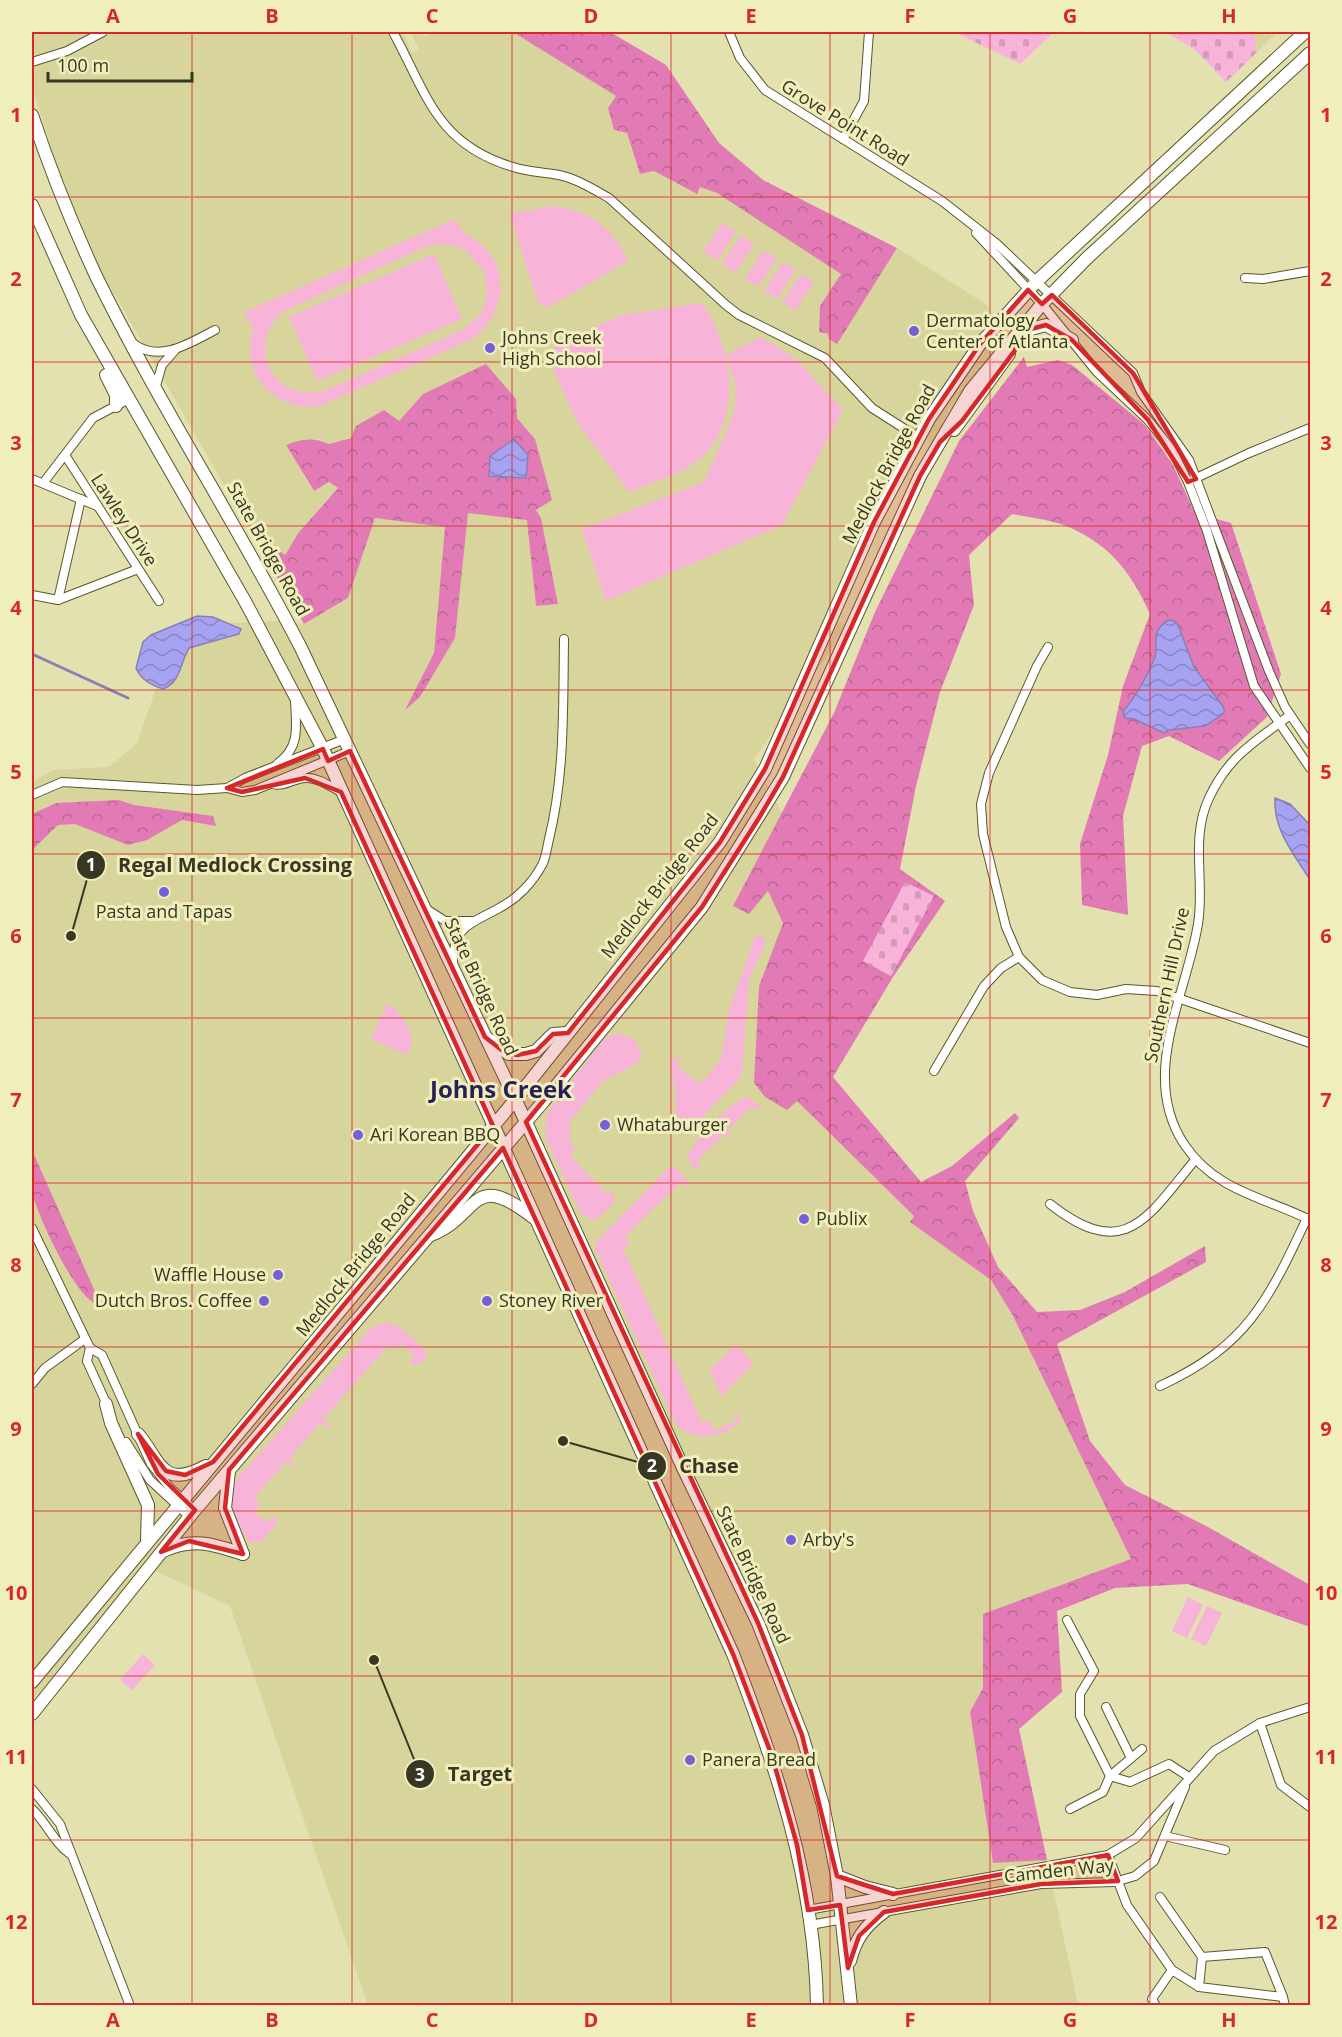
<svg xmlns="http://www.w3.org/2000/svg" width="1342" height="2037" viewBox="0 0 1342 2037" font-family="'Open Sans',sans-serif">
  <defs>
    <pattern id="forest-crowns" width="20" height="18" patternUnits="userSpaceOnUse" patternTransform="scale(1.5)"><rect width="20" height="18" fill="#e27bb5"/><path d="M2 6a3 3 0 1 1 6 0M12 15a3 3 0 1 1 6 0" fill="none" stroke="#b86693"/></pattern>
    <pattern id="cemetery-stones" width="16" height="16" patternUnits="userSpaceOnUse" patternTransform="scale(1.5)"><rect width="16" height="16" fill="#f8b4d8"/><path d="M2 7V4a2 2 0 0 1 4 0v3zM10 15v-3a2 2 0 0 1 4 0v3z" fill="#d59bb9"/></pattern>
    <pattern id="water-waves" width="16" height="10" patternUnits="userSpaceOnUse" patternTransform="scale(1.5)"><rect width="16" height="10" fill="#a8a2f3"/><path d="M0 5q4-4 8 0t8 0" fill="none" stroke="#8a85c4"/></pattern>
  </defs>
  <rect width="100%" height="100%" fill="#e2e1af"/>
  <!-- built -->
  <g fill="#d7d59c">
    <path d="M 32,32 L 403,32 L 412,53 L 419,49 L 410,32 L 421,32 L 424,37 L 434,32 L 513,32 L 616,96 L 608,108 L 614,130 L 627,133 L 640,174 L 654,171 L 696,194 L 700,186 L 717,193 L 842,274 L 820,306 L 819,332 L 828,334 L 836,344 L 897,248 L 987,305 L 1005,343 L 950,407 L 933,444 L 922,435 L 829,620 L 849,625 L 754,759 L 783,815 L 746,880 L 768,891 L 784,923 L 759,986 L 797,1101 L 915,1216 L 910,1222 L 991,1280 L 1012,1314 L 1131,1559 L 983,1614 L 983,1688 L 970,1712 L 993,1863 L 1047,1860 L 1078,2005 L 368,2005 L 230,1606 L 145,1566 L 32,1706 L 32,783 L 53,770 L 109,767 L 137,743 L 178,626 L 272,621 L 304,624 L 348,599 L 374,517 L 446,527 L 434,653 L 406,709 L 455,638 L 467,512 L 528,520 L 536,606 L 558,604 L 541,518 L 536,510 L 535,439 L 517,418 L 516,399 L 423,394 L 399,421 L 329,444 L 319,439 L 286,445 L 313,491 L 329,481 L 338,487 L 299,532 L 285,555 L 277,549 L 278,563 L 274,572 L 77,229 L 32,87 Z"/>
    <path d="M 1254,32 L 1277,32 L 1257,52 Z"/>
  </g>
  <!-- green -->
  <g fill="#f8b4d8" fill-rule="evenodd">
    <path d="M 554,206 C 594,213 610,226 628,261 L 549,307 L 538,303 L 510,214 Z"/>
    <path d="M 455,219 C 465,239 475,236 488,251 C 511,280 500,318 473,339 L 318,407 C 275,411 238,373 253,329 L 244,312 ZM 440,244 L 457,246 L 466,251 L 484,271 L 487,292 L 483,310 L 477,318 L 462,330 L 324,391 C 273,403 244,346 283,312 L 425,247 Z"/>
    <path d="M 722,223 L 736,232 L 717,261 L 703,252 Z"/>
    <path d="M 741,235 L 754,244 L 735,273 L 722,264 Z"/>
    <path d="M 763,250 L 777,258 L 758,287 L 745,279 Z"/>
    <path d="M 434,254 L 462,319 L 317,381 L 289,317 Z"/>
    <path d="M 783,262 L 796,270 L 777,299 L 764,291 Z"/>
    <path d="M 801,274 L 814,282 L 795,311 L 782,302 Z"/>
    <path d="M 702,303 C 732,347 745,419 700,459 C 683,473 649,484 629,492 L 578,424 L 549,360 L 556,344 L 622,315 Z"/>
    <path d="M 761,337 L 796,359 L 843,410 L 782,525 L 606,601 L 582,529 L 704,482 L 734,414 L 736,385 L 726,355 Z"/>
    <path d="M 760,934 L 766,942 L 749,979 L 742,1073 L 735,1084 L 687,1132 L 679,1132 L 676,1127 L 675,1091 L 670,1063 L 679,1056 L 680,1059 L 676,1065 L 697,1082 L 704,1080 L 721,1060 L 729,1010 L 754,939 Z"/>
    <path d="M 387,1004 C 399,1010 411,1027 412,1041 C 412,1045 409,1051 407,1055 L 371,1039 Z"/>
    <path d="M 620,1033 L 635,1040 L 642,1054 L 637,1063 L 602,1082 L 571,1120 L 569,1139 L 575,1148 L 570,1155 L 608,1195 L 614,1191 L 614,1203 L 594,1221 L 581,1214 L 545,1137 L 547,1113 L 605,1038 Z"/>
    <path d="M 748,1097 L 761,1107 L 760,1110 L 751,1107 L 727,1131 L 731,1139 L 723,1135 L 697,1161 L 701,1167 L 695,1170 L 688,1158 C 688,1144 734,1098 748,1097 Z"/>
    <path d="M 676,1167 L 689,1184 L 687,1187 L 681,1182 L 625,1237 L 631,1242 L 623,1248 L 702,1423 L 709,1420 L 715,1431 L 736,1421 L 735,1411 L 741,1420 C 724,1440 694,1441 676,1425 L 595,1249 L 596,1242 L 668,1168 Z"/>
    <path d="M 391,1323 L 398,1326 L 425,1349 L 426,1359 L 415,1366 L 409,1362 L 415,1356 L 401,1344 L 395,1350 L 389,1345 L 323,1419 L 330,1425 L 327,1428 L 320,1423 L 290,1458 L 296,1464 L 294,1466 L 287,1461 L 254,1498 L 260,1504 L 254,1512 L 267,1522 L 273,1516 L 278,1521 L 263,1541 L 251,1543 C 232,1527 225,1502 236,1480 L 369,1330 L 379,1324 Z"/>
    <path d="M 736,1345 L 754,1363 L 721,1396 L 710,1370 Z"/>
    <path d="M 1188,1597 L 1203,1605 L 1187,1638 L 1172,1631 Z"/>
    <path d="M 1207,1606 L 1222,1613 L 1206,1646 L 1191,1639 Z"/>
    <path d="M 143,1654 L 155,1665 L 132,1690 L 120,1680 Z"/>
  </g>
  <!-- forest -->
  <g fill="url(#forest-crowns)">
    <path d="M 513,32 L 610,32 L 666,65 L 719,143 L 763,180 L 897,248 L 837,344 L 829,339 L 828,334 L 819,332 L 820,306 L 841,274 L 717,193 L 700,187 L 697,194 L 654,171 L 640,174 L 627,133 L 614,130 L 608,108 L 616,96 Z"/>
    <path d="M 1024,357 L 1027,367 L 1058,360 L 1072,365 L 1145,425 L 1173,465 L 1195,513 L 1231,523 L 1281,674 L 1267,717 L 1219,761 L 1169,736 L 1142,746 L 1123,816 L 1128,915 L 1082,905 L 1080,844 L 1108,755 L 1123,686 L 1150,614 C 1132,574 1111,546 1071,528 C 1054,520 1031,518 1012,514 L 969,555 L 974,605 L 940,692 L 916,786 L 900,869 L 945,901 L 893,977 L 833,1077 L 921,1182 L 952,1166 L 1015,1113 L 1019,1118 L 965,1181 L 973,1211 L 998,1267 L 1037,1312 L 1080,1310 L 1125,1292 L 1205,1246 L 1206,1262 L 1057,1344 L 1090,1441 L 1125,1485 L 1208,1527 L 1310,1585 L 1310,1627 L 1188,1584 L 1115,1588 L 1057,1611 L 1062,1692 L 1019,1729 L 1047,1860 L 993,1863 L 970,1712 L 983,1688 L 983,1614 L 1131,1559 L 1012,1314 L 991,1280 L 910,1222 L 914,1216 L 797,1101 L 787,1110 L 765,1097 L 754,1083 L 759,986 L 783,923 L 768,891 L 749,914 L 733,906 L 834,713 L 875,612 L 959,441 Z"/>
    <path d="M 486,364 L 516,399 L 517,418 L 535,439 L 552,500 L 536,510 L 541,518 L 558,604 L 536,606 L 527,520 L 468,513 L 455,638 L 420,697 L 405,710 L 434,653 L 445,527 L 375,518 L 348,598 L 304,624 L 274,572 L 278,562 L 270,549 L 277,549 L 285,555 L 299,532 L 338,488 L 329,482 L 314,491 L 286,445 C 301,439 314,437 329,444 L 351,438 L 356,426 L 384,410 L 399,421 L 423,394 Z"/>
    <path d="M 119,800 L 134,805 L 213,816 L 216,826 L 182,820 L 147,840 L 128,845 L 75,824 L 58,825 L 32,850 L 32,814 L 56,803 Z"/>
    <path d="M 32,1150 L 97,1296 L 94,1303 C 72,1290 39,1218 32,1193 C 29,1180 31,1163 32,1150 Z"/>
  </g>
  <!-- cemetery -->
  <g fill="url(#cemetery-stones)">
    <path d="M 954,32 L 1054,32 L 1020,64 Z"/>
    <path d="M 1166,32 L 1254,32 L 1257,52 L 1226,82 L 1195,50 Z"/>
    <path d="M 905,882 L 934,896 L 891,976 L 863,961 Z"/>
  </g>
  <!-- water -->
  <g fill="url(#water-waves)" stroke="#8682b5" stroke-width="1.5">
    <path d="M 514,439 L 528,455 L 526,478 L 489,476 L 490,456 Z"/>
    <path d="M 197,616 L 213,617 L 241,629 L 239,634 L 189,648 C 180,663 181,682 163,689 C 151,685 141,680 136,668 L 143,642 L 151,635 Z"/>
    <path d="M 1169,620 L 1174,621 L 1178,625 L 1194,667 L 1224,708 L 1224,713 L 1205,726 L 1169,730 L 1164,733 L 1134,719 L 1125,718 L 1123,712 C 1136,696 1147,677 1155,657 C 1159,645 1149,631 1169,620 Z"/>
    <path d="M 1275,798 L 1290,804 L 1310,825 L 1310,880 C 1294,854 1273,830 1275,798 Z"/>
  </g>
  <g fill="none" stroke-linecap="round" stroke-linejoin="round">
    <!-- stream -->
    <path stroke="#8682b5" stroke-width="3" d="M 32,654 L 128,698"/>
    <defs>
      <g id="minor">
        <path d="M 393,32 C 427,94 436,144 513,167 C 528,172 544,172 559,175 C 577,179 593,189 609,198 L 726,305 L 739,315 L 825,358 L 872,408 L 919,438"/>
        <path d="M 729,32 L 740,58 L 765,90 L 942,201 L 997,244 L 1133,373 L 1141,392 L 1189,460 L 1269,671 L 1285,707 L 1310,744"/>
        <path d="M 32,62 L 67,51 L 103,32"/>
        <path d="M 843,139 L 864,101 L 869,32"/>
        <path d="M 976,233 L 1042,304 L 1096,371 L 1148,420 L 1172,450 L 1188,482 L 1207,531 L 1254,686 L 1310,768"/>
        <path d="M 1245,278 L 1263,279 L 1310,271"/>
        <path d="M 134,344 C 160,363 190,343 215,330"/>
        <path d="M 156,386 L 162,365 L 176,349"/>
        <path d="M 65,455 L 159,601"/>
        <path d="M 32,479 L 97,506"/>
        <path d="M 1192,480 L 1249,453 L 1310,428"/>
        <path d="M 44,482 L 93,418 L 129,399"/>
        <path d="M 32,595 L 58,600 L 138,569"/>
        <path d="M 58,600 L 81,499"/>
        <path d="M 1048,647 L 1037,666 L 989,773 L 981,804 L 983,834 L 1006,927 L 1019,957 L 1042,980 L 1070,992 L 1097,995 L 1126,989 L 1157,991 L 1310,1043"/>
        <path d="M 1290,715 C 1255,742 1229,755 1209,798 C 1190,838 1205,882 1198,924 C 1186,996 1139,1076 1184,1144 C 1215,1191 1264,1197 1310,1220"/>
        <path d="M 277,764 C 301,747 296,726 295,700"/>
        <path d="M 272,784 C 285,787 292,779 305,778 C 317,777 330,786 341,792"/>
        <path d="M 227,788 L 242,792 L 255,790 L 350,751"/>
        <path d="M 32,795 L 62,782 L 197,790 L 227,788 L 245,778 L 345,739"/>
        <path d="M 425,908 L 445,921 L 472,921"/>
        <path d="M 453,964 C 453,924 472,924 501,907 C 518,898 533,882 542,865 C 546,858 547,847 549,839 C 565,775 563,705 564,639"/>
        <path d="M 934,1071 L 984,986 L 1001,968 L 1019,957"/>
        <path d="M 1050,1204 C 1125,1263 1147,1218 1195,1160"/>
        <path d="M 32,1228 L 90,1348 L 102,1355 L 151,1464 L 170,1488 L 195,1510"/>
        <path d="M 90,1348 L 87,1361 L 108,1407"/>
        <path d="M 32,1384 L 45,1368 L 85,1339"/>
        <path d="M 1160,1386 C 1247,1346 1268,1301 1307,1218"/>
        <path d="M 126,1442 L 150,1480 L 190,1517"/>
        <path d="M 1067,1620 L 1094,1671 L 1080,1694 L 1080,1716 L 1110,1776 L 1130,1782 L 1169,1764 L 1189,1777"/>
        <path d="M 1106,1707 L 1131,1758"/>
        <path d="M 1260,1723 L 1310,1707"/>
        <path d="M 32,1789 L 60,1824 L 130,2006"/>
        <path d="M 32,1809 C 47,1823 54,1843 70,1854"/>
        <path d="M 1070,1809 L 1103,1792 L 1110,1776 L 1142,1749"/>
        <path d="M 1165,1836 L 1225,1850"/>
        <path d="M 1108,1855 L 1127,1905 L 1172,1970 L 1152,1999 L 1156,2006"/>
        <path d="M 1160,1897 L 1202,1957"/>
        <path d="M 808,1910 L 1108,1855 L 1136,1838 L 1214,1751 L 1260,1723 L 1281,1785 L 1310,1807"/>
        <path d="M 810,1925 L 1041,1884 L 1115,1882 L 1135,1876 L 1154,1861 L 1185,1787"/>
        <path d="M 1172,1970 L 1199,1987 L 1283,1997 L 1285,2006"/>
        <path d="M 1199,1987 L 1202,1957 L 1265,1952 L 1283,1997"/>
      </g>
      <g id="trunk">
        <path d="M 32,115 C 50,169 72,224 96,276 C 158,403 236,522 301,648 L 526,1122 L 684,1470 L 758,1623 L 802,1735 L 823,1805 L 837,1876 L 851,2006"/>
        <path d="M 32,205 L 81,315 L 246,603 L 323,749 L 733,1654 C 777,1768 815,1882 817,2006"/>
        <path d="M 1022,338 L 1031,329 L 1046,325 L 1072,340"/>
        <path d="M 106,375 L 116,395 L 116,406"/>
        <path d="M 954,430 L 1009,354"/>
        <path d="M 488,1039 L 509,1054 L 526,1054 L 536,1051 L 553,1034 L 568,1033"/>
        <path d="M 431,1235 C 481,1215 470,1168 534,1218"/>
        <path d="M 106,1404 L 111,1423 L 148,1505 L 147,1540"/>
        <path d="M 138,1434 C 161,1461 161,1490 206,1466"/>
        <path d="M 229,1471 L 225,1508 L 243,1554"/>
        <path d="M 163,1551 C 193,1537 213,1544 243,1554"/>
        <path d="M 32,1682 L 515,1100 L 720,842 L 765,769 L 874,522 L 929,419 L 980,344 L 1037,281 L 1305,32"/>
        <path d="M 32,1714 L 195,1510 L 543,1102 L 702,907 L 783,777 L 920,476 L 970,391 L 1042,304 L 1086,259 L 1310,53"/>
        <path d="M 837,1876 L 865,1887 L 893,1894"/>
        <path d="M 850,1961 C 856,1938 865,1926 884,1912"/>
      </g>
    </defs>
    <!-- minor casing -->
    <use href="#minor" stroke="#5a582b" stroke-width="10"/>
    <!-- trunk casing -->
    <use href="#trunk" stroke="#5a582b" stroke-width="14"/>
    <!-- minor -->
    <use href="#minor" stroke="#fff" stroke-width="8"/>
    <!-- trunk -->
    <use href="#trunk" stroke="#fff" stroke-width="12"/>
  </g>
  <!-- marked area -->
  <path fill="#d62828" fill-opacity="0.2" stroke="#d62828" stroke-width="4.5" stroke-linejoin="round" d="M 1028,290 L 1042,304 L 1052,295 L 1133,373 L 1196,479 L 1188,482 L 1148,420 L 1072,340 L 1046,325 L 1031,329 L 962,421 L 940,442 L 920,476 L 783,777 L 759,818 L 702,907 L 526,1122 L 758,1623 L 802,1735 L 837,1876 L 893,1894 L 1108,1855 L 1118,1881 L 1041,1884 L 884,1912 L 859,1936 L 848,1968 L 840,1905 L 808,1910 L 797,1845 L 772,1756 L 733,1654 L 503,1148 L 229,1470 L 225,1508 L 243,1554 L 189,1541 L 161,1552 L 195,1510 L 158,1474 L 138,1434 L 166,1471 L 185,1475 L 213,1462 L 493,1126 L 341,792 L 305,778 L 242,792 L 227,788 L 323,749 L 328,761 L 350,751 L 485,1037 L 503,1051 L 517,1055 L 536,1051 L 553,1034 L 568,1033 L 720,842 L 765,769 L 874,522 L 929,419 L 980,344 Z"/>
  <!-- grid -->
  <path fill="none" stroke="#d62828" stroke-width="1.5" stroke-opacity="0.55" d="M 192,32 L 192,2006M 352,32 L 352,2006M 512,32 L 512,2006M 671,32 L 671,2006M 830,32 L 830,2006M 990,32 L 990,2006M 1150,32 L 1150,2006M 32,197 L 1310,197M 32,362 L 1310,362M 32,526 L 1310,526M 32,690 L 1310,690M 32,854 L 1310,854M 32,1018 L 1310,1018M 32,1183 L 1310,1183M 32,1347 L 1310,1347M 32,1511 L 1310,1511M 32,1676 L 1310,1676M 32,1840 L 1310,1840"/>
  <!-- markers -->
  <g fill="#7360da" stroke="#efeebc" stroke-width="2">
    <circle cx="914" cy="331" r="6"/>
    <circle cx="490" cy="348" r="6"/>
    <circle cx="164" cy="892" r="6"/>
    <circle cx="605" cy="1125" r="6"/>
    <circle cx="358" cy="1135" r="6"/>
    <circle cx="804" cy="1219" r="6"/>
    <circle cx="278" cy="1275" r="6"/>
    <circle cx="264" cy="1301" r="6"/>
    <circle cx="487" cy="1301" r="6"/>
    <circle cx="791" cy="1540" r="6"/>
    <circle cx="690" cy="1760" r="6"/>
  </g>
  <g text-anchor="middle" stroke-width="6" stroke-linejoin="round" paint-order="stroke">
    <!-- street labels -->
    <g font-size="18" fill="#383723" stroke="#efeebc">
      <text transform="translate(845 123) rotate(32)" y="6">Grove Point Road</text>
      <text transform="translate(889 464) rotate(-62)" y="6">Medlock Bridge Road</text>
      <text transform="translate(124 520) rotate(57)" y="6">Lawley Drive</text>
      <text transform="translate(268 549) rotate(61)" y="6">State Bridge Road</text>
      <text transform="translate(660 886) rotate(-52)" y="6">Medlock Bridge Road</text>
      <text transform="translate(1167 985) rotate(-78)" y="6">Southern Hill Drive</text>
      <text transform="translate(481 987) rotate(65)" y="6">State Bridge Road</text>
      <text transform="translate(356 1265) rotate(-51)" y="6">Medlock Bridge Road</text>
      <text transform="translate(753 1575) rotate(65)" y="6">State Bridge Road</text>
      <text transform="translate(1059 1871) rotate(-6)" y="6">Camden Way</text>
    </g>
    <!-- poi labels -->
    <g font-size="18" fill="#383723" stroke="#efeebc" text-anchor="start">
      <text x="926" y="327">Dermatology<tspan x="926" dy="21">Center of Atlanta</tspan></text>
      <text x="502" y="344">Johns Creek<tspan x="502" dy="21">High School</tspan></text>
      <text x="164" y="918" text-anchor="middle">Pasta and Tapas</text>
      <text x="617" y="1131">Whataburger</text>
      <text x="370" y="1141">Ari Korean BBQ</text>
      <text x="816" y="1225">Publix</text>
      <text x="266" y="1281" text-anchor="end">Waffle House</text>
      <text x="252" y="1307" text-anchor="end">Dutch Bros. Coffee</text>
      <text x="499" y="1307">Stoney River</text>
      <text x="803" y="1546">Arby's</text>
      <text x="702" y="1766">Panera Bread</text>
    </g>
    <!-- district labels -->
    <g font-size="24" font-weight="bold" fill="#281e58" stroke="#efeebc">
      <text x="501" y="1098">Johns Creek</text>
    </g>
  </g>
  <!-- callouts -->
  <path fill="none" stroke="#383723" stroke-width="2" d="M71 936L91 865M563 1441L652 1466M374 1660L420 1774"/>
  <g fill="#383723" stroke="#efeebc" stroke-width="2">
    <circle cx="71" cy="936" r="6"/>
    <circle cx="563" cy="1441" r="6"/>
    <circle cx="374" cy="1660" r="6"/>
    <circle cx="91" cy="865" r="15"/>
    <circle cx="652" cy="1466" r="15"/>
    <circle cx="420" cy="1774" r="15"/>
  </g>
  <g font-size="18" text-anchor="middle" font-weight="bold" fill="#fff">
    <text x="91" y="871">1</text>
    <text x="652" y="1472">2</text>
    <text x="420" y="1781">3</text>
  </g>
  <g font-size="20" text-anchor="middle" font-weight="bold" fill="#383723" stroke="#efeebc" stroke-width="6" stroke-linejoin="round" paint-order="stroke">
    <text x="235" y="872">Regal Medlock Crossing</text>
    <text x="709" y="1473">Chase</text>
    <text x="480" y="1781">Target</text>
  </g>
  <!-- border -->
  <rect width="1342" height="2037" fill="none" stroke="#efeebc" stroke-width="66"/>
  <!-- scale -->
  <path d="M48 72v9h144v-9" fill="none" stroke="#383723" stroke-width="3"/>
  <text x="57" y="72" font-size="18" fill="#383723" stroke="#efeebc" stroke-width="4.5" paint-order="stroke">100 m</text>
  <rect x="33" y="33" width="1276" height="1971" fill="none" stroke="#d62828" stroke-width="2"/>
  <g font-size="20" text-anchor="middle" font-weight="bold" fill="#d62828">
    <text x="113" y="23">A</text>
    <text x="272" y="23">B</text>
    <text x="432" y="23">C</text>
    <text x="591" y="23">D</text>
    <text x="751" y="23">E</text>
    <text x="910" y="23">F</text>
    <text x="1070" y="23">G</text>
    <text x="1229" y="23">H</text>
    <text x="16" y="122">1</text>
    <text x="1326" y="122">1</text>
    <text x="16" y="286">2</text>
    <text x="1326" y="286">2</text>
    <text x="16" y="450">3</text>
    <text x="1326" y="450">3</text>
    <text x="16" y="615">4</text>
    <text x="1326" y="615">4</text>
    <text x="16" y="779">5</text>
    <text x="1326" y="779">5</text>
    <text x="16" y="943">6</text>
    <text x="1326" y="943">6</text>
    <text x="16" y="1107">7</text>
    <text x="1326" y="1107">7</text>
    <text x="16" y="1272">8</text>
    <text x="1326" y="1272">8</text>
    <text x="16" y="1436">9</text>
    <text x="1326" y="1436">9</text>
    <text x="16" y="1600">10</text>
    <text x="1326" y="1600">10</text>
    <text x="16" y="1764">11</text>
    <text x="1326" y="1764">11</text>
    <text x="16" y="1929">12</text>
    <text x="1326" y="1929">12</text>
    <text x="113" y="2027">A</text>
    <text x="272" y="2027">B</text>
    <text x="432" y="2027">C</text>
    <text x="591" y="2027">D</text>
    <text x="751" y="2027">E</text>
    <text x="910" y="2027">F</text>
    <text x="1070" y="2027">G</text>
    <text x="1229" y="2027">H</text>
  </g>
</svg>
